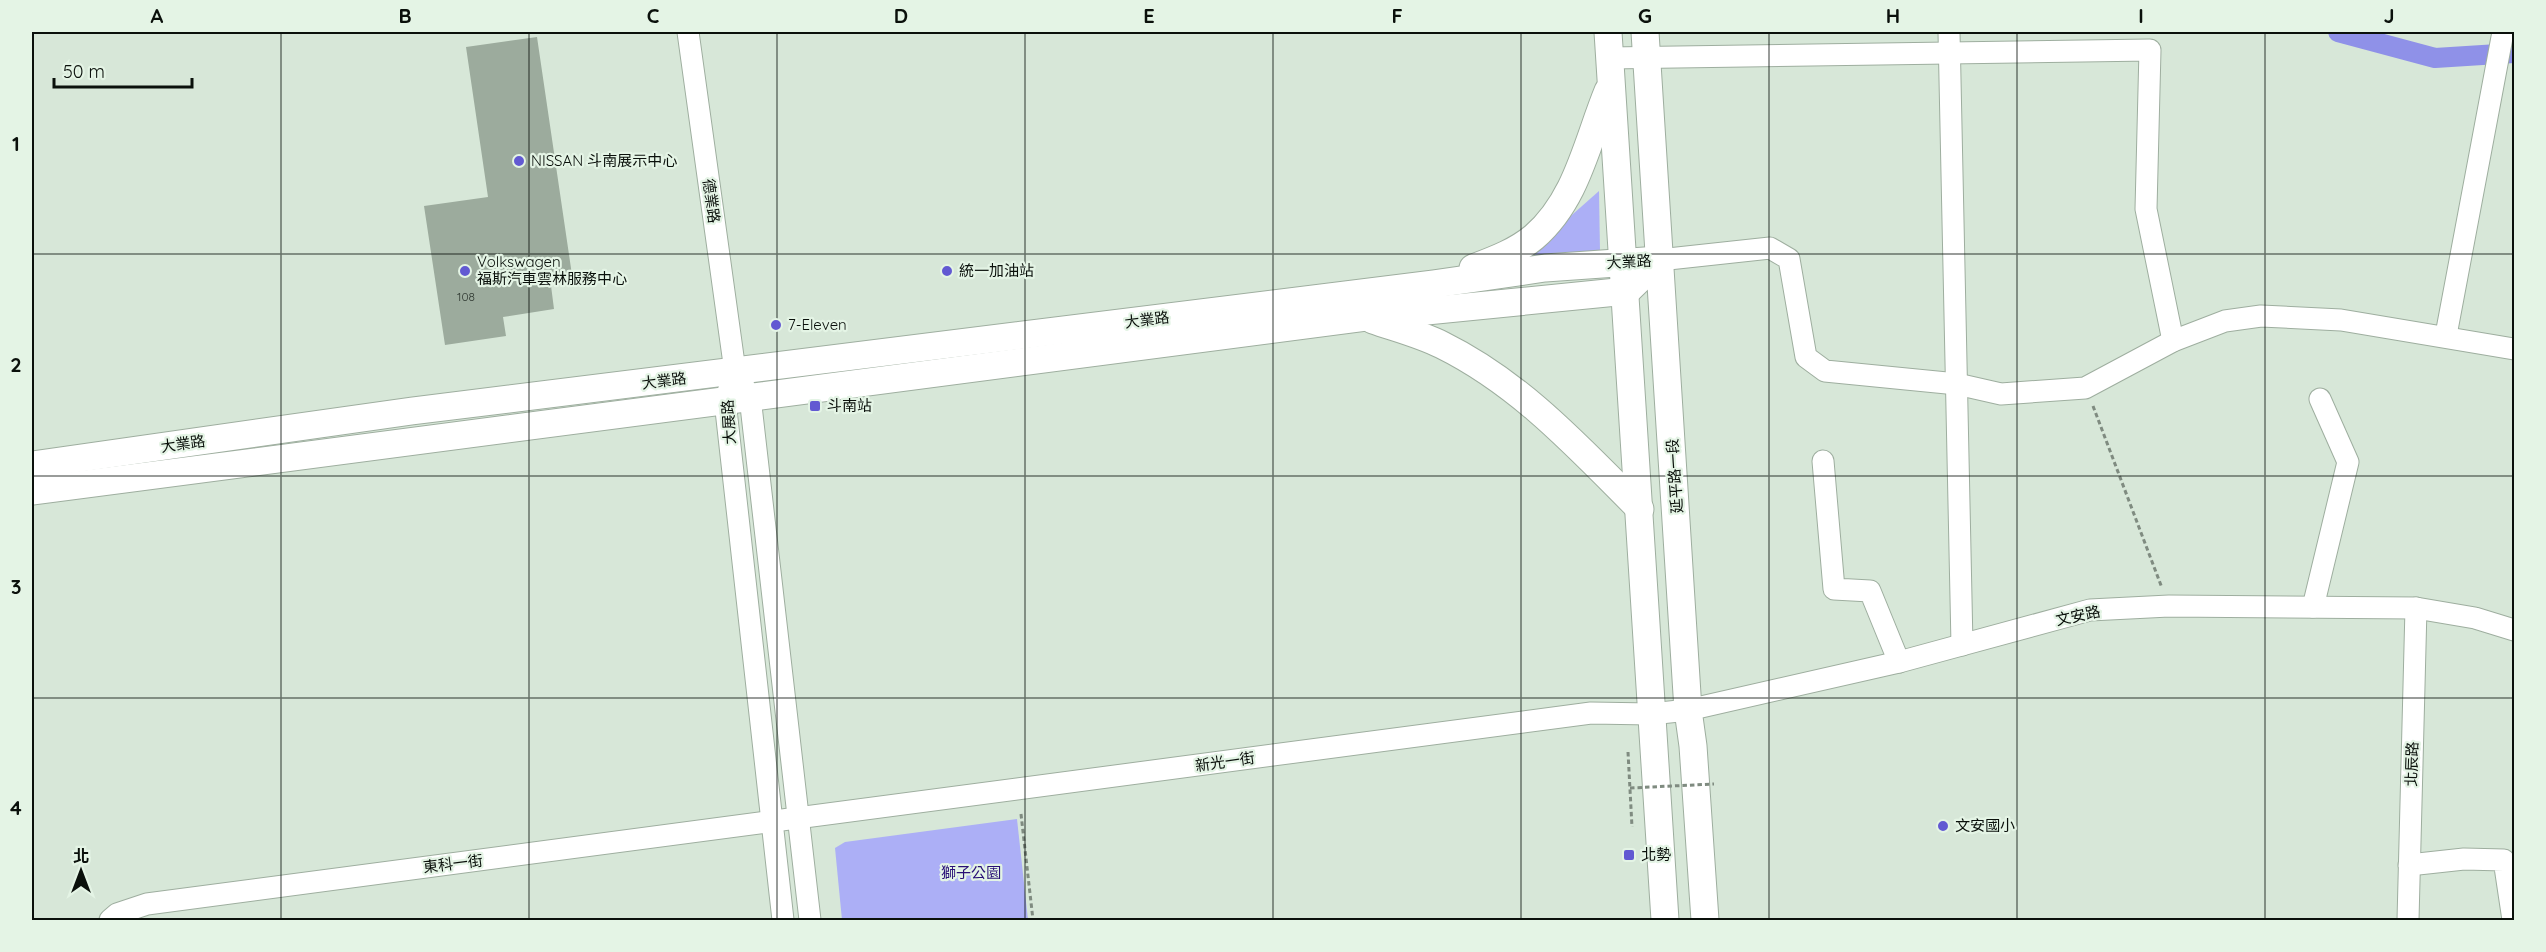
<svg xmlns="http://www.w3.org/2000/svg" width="2546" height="952" viewBox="0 0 2546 952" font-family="Quicksand,'Noto Sans TC',sans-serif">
  <rect width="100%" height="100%" fill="#d7e7d8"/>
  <!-- green -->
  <g fill="#acaff6">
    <path d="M 1599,191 L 1600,252 L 1521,260 Z"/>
    <path d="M 1017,819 L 1028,920 L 842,920 L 835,848 L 845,842 Z"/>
  </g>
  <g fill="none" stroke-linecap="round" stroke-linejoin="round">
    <!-- canal -->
    <path stroke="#8f91e8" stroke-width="20" d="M 2338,32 L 2435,58 L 2514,53"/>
  </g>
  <!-- building -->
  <path fill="#9cab9d" d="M 537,37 L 572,275 L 550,278 L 554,309 L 503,317 L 506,336 L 445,345 L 424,206 L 488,197 L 466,47 Z"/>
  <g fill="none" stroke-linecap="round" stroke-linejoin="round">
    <defs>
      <g id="minor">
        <path d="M 688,32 L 735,371 L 750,397 L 810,920"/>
        <path d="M 1949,32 L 1962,645"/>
        <path d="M 1609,58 L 2150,50 L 2146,209 L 2173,341"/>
        <path d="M 1659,260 L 1770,248 L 1789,259 L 1806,357 L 1825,371 L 1957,384 L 2001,394 L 2085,388 L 2173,341 L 2225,321 L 2261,316 L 2341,320 L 2514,349"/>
        <path d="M 2446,335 L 2503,32"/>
        <path d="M 730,386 L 725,401 L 783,920"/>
        <path d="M 1823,461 L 1834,589 L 1870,591 L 1899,662"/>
        <path d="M 2313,607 L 2348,462 L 2320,399"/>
        <path d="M 2409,865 L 2464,859 L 2504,860 L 2513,920"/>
        <path d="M 110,920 L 117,914 L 147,904 L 1591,713 L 1651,714 L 1688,710 L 1899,662 L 2090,610 L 2169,606 L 2416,608 L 2475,618 L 2514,630"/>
        <path d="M 2408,920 L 2416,608"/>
      </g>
      <g id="major">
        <path d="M 1608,32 L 1665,920"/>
        <path d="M 1645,32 L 1688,710 L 1693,746 L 1705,920"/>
        <path d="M 1473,268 C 1494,260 1516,252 1534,237 C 1577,200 1587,142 1608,91"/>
        <path d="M 1373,320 C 1396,328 1420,334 1442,345 C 1521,384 1579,448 1640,509"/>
        <path d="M 32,465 L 412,411 L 1434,284 L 1545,268 L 1659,260"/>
        <path d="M 32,491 L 1366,317 L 1627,291 L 1659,260"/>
      </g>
    </defs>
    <!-- minor casing -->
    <use href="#minor" stroke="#9eae9f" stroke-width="23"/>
    <!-- major casing -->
    <use href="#major" stroke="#9eae9f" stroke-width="29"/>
    <!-- path -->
    <g stroke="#7f8b80" stroke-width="3" stroke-dasharray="4.5 3" stroke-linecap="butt">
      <path d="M 2093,406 L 2162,588"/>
      <path d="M 1628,752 L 1632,827"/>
      <path d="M 1021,814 L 1033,920"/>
    </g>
    <!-- minor -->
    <use href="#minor" stroke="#fff" stroke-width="21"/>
    <!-- major -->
    <use href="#major" stroke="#fff" stroke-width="27"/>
    <!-- path-bridge -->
    <path stroke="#7f8b80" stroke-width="3" stroke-dasharray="4.5 3" stroke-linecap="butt" d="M 1630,788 L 1714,784"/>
  </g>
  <!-- grid -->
  <path fill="none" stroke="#0a100b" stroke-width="1.5" stroke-opacity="0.55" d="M 281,32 L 281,920M 529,32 L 529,920M 777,32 L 777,920M 1025,32 L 1025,920M 1273,32 L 1273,920M 1521,32 L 1521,920M 1769,32 L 1769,920M 2017,32 L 2017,920M 2265,32 L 2265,920M 32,254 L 2514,254M 32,476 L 2514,476M 32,698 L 2514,698"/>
  <!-- markers -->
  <g fill="#6259d2" stroke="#e4f4e5" stroke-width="2">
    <circle cx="519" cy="161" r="6"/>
    <circle cx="465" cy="271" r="6"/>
    <circle cx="947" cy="271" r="6"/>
    <circle cx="776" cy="325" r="6"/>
    <rect x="809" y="400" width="12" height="12" rx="3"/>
    <circle cx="1943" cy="826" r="6"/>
    <rect x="1623" y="849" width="12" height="12" rx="3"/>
  </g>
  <g text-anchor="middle" stroke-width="4.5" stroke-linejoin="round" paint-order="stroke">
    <!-- number labels -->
    <g font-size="12" fill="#2e3730">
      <text x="466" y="301">108</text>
    </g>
    <!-- poi labels -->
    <g font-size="15" fill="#0a100b" stroke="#e4f4e5" text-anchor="start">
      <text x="531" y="166">NISSAN 斗南展示中心</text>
      <text x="477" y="267">Volkswagen<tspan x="477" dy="17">福斯汽車雲林服務中心</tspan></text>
      <text x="959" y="276">統一加油站</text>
      <text x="788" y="330">7-Eleven</text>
      <text x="827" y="411">斗南站</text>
      <text x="1955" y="831">文安國小</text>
      <text x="1641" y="860">北勢</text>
    </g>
    <!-- street labels -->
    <g font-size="15" fill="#0a100b" stroke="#e4f4e5">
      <text transform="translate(711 201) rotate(82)" y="5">德業路</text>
      <text transform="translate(1629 262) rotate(-3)" y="5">大業路</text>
      <text transform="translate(1147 320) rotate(-7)" y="5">大業路</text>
      <text transform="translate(664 381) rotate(-7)" y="5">大業路</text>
      <text transform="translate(729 422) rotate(-93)" y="5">大展路</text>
      <text transform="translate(183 444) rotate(-8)" y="5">大業路</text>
      <text transform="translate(1675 476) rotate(-94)" y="5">延平路一段</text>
      <text transform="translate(2078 616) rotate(-12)" y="5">文安路</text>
      <text transform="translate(1225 762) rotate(-8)" y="5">新光一街</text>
      <text transform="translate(2412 764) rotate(-88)" y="5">北辰路</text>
      <text transform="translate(453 864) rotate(-7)" y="5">東科一街</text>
    </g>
    <!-- park labels -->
    <g font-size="15" fill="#280f76" stroke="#e4f4e5">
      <text x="971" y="878">獅子公園</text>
    </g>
  </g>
  <!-- border -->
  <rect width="2546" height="952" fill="none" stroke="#e4f4e5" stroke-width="66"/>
  <!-- north arrow -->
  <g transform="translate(81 871)" stroke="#e4f4e5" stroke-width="4.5" paint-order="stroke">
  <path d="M0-4.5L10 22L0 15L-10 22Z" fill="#0a100b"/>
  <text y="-9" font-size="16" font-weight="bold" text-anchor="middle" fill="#0a100b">北</text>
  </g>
  <!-- scale -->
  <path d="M54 78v9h138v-9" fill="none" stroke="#0a100b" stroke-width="3"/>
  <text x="63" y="78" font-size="18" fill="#0a100b" stroke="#e4f4e5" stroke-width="4.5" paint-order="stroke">50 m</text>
  <rect x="33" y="33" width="2480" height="886" fill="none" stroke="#0a100b" stroke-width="2"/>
  <g font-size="20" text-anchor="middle" font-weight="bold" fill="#0a100b">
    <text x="157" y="23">A</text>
    <text x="405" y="23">B</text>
    <text x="653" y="23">C</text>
    <text x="901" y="23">D</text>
    <text x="1149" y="23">E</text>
    <text x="1397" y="23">F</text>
    <text x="1645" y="23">G</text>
    <text x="1893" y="23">H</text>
    <text x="2141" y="23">I</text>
    <text x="2389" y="23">J</text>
    <text x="16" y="151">1</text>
    <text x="16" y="372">2</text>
    <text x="16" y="594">3</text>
    <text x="16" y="815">4</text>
  </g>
</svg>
